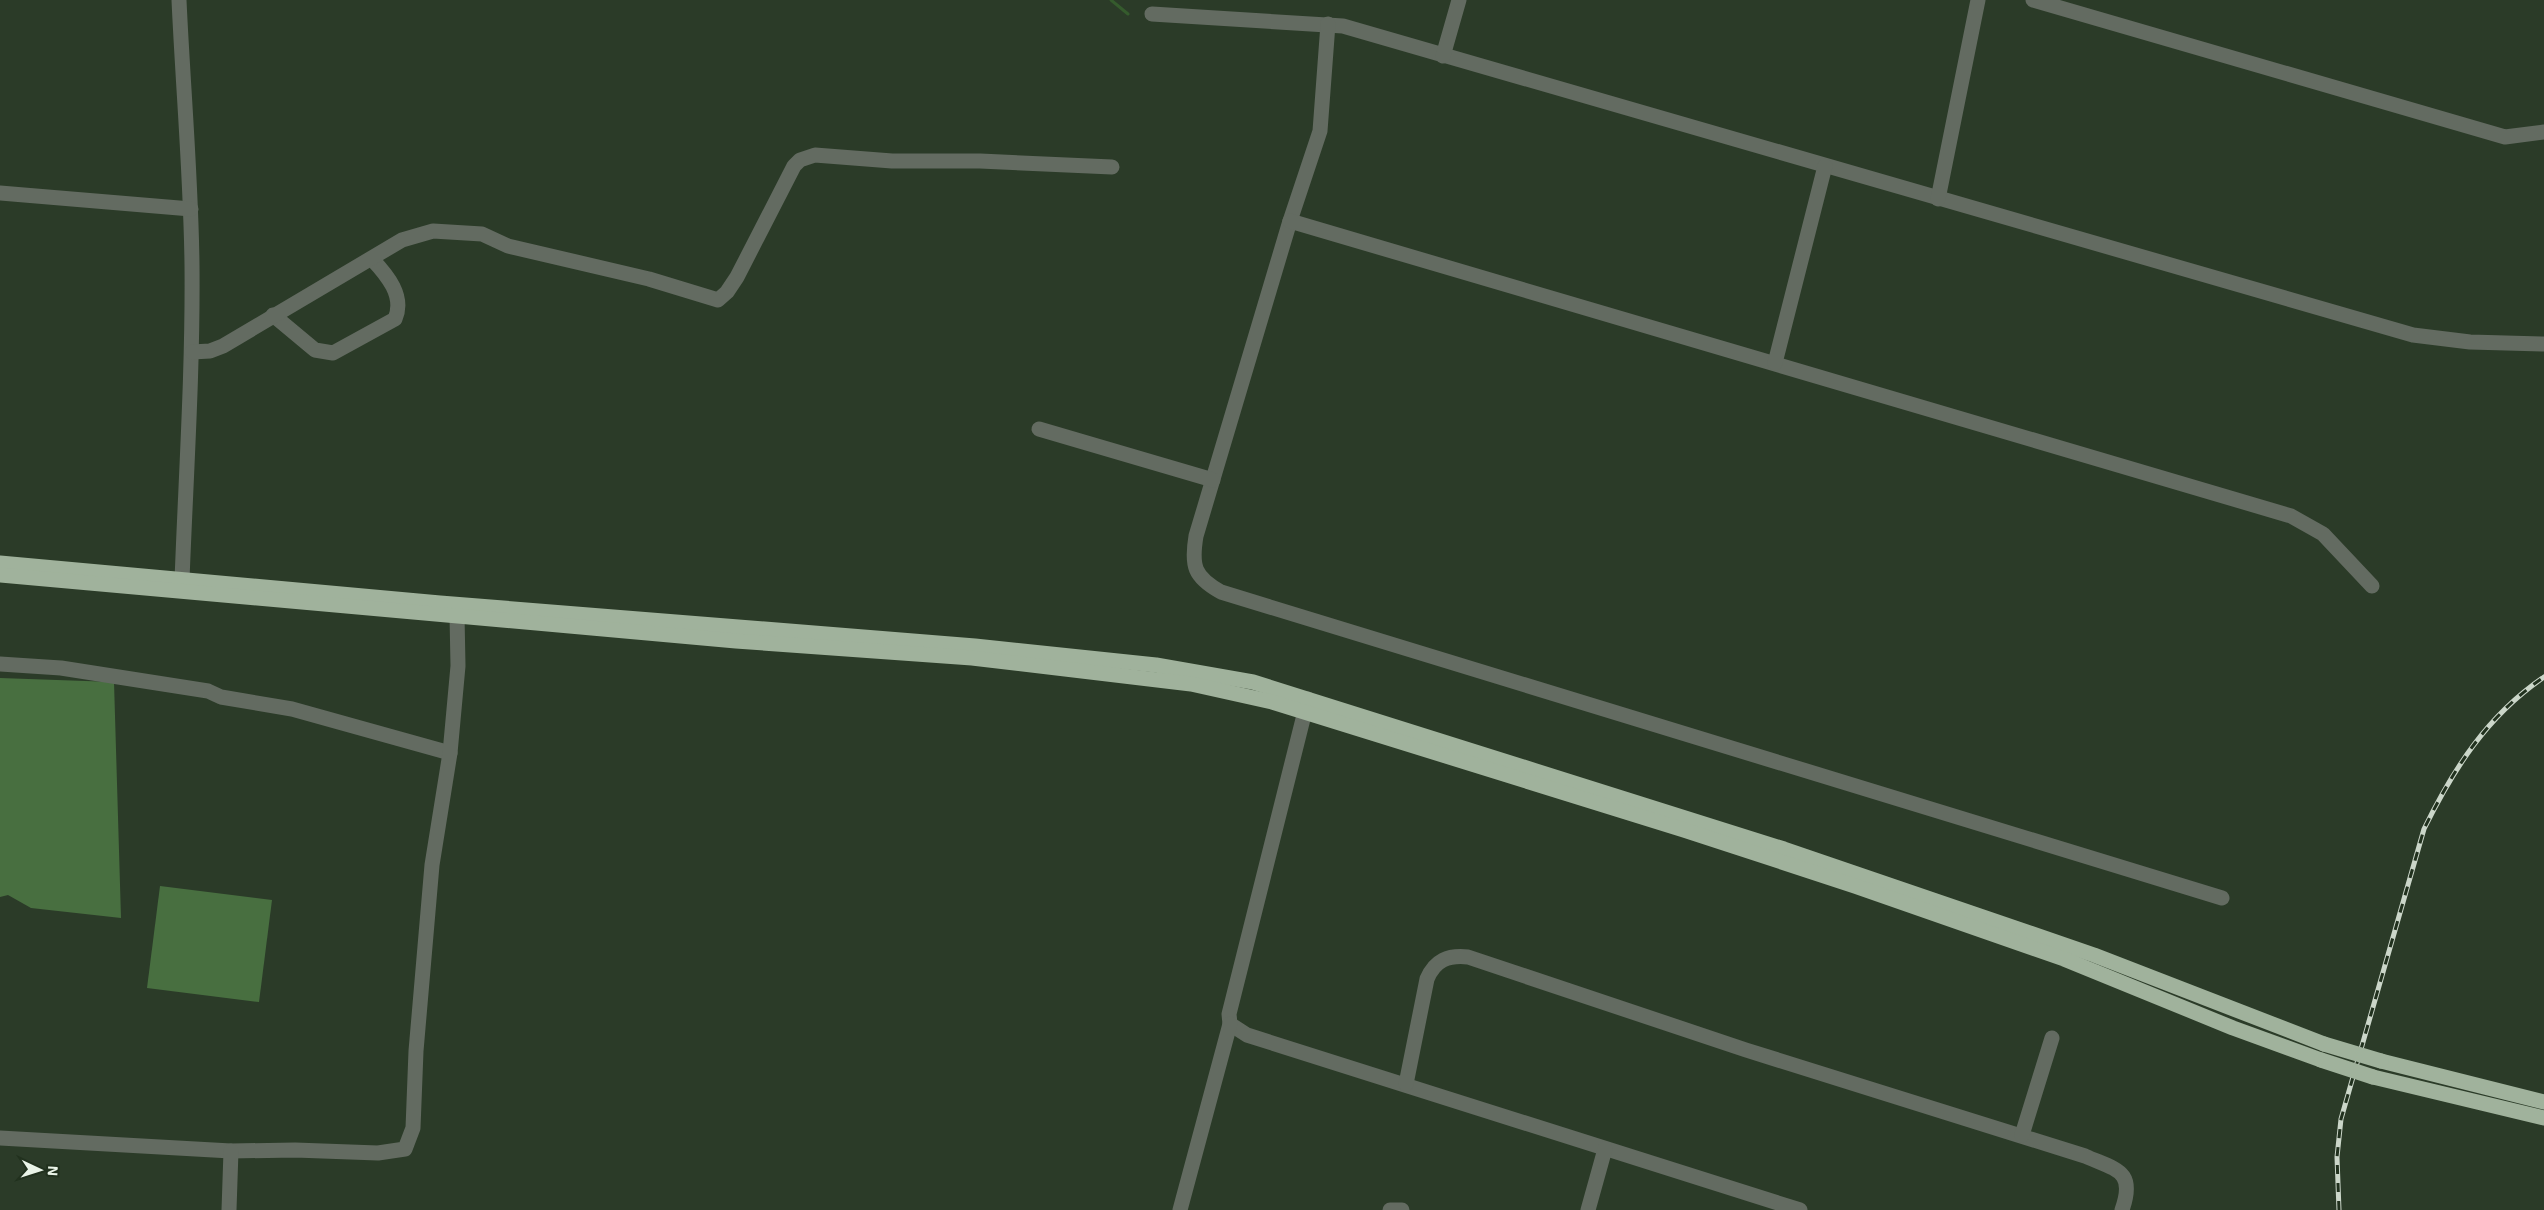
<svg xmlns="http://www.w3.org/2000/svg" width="2544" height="1210" viewBox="0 0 2544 1210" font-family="'Exo 2',sans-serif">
  <rect width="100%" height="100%" fill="#2b3b28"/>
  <!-- forest -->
  <g fill="#486f40">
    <path d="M 0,678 L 114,682 L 121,918 L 31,908 L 8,895 L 0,897 Z"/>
    <path d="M 160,886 L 272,900 L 259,1002 L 147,988 Z"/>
  </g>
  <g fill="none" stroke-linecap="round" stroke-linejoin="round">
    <!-- stream -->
    <path stroke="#355b2d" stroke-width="3" d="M 1111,0 L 1128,14"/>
    <!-- minor -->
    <g stroke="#636b61" stroke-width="15">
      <path d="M 179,0 C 183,88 191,177 192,265 C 193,370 186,475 182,580"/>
      <path d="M 2033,0 L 2505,137 L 2544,132"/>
      <path d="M 1152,14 L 1343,26 L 2413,335 L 2470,342 L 2544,344"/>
      <path d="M 1328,24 L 1320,131 L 1290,221 L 1196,536 C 1191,566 1194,577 1221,592 L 2222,898"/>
      <path d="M 1443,56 L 1459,0"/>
      <path d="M 0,193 L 191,209"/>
      <path d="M 1938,199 L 1978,0"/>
      <path d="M 1290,221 L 2291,516 L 2323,534 L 2372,586"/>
      <path d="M 273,315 L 315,350 L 333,353 L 395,319 C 405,296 387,275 372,259"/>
      <path d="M 192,352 L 210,351 L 223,346 L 402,240 L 433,231 L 482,234 L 508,246 L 649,279 L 718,300 L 727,292 L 737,277 L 794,166 L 800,160 L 815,155 L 892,161 L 980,161 L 1112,167"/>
      <path d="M 1775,363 L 1825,166"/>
      <path d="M 1039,429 L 1213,480"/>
      <path d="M 0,664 L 61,668 L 208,691 L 221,697 L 292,709 L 450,753"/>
      <path d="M 1308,699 L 1229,1014 L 1230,1024 L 1247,1035 L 1800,1210"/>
      <path d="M 1406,1084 L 1427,979 C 1435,960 1448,955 1468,957 L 1746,1050 L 2085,1156 C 2116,1170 2136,1170 2122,1210"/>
      <path d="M 2022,1135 L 2052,1038"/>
      <path d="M 0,1138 L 231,1151 L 295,1150 L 378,1153 L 405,1149 L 413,1128 L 416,1051 L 432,865 L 450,753 L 458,666 L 457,615"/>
      <path d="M 229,1210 L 231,1151"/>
      <path d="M 1180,1210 L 1230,1024"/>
      <path d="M 1390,1210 L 1402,1210"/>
      <path d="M 1588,1210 L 1605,1149"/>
    </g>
    <!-- highway -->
    <g stroke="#a0b29c" stroke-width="15">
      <path d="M 0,563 L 440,603 L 975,646 L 1156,665 L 1253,682 L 1784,849 L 2094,955 L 2324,1044"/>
      <path d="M 0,575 L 736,641 L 972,658 L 1191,684 L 1272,702 L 1684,830 L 1855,886 L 2064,959 L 2233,1028 L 2321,1060"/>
      <path d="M 2381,1061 L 2544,1102"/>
      <path d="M 2373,1077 L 2544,1118"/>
    </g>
    <defs>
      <path id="rail" d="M 2339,1210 L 2337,1157 L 2341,1119 L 2424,829 C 2454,768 2487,716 2544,677"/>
    </defs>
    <!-- rail casing -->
    <use href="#rail" stroke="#cbd6c9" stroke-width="5"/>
    <!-- rail -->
    <use href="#rail" stroke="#21311e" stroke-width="3" stroke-dasharray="9" stroke-linecap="butt"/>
    <!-- highway-bridge -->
    <g stroke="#a0b29c" stroke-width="15">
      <path d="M 2324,1044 L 2381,1061"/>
      <path d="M 2321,1060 L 2373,1077"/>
    </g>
  </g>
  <!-- north arrow -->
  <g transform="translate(40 1170) rotate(94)" stroke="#21311e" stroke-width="4" paint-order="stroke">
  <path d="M0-4L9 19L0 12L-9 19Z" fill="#eaf4e8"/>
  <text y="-8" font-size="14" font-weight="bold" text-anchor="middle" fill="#eaf4e8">N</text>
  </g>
</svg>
